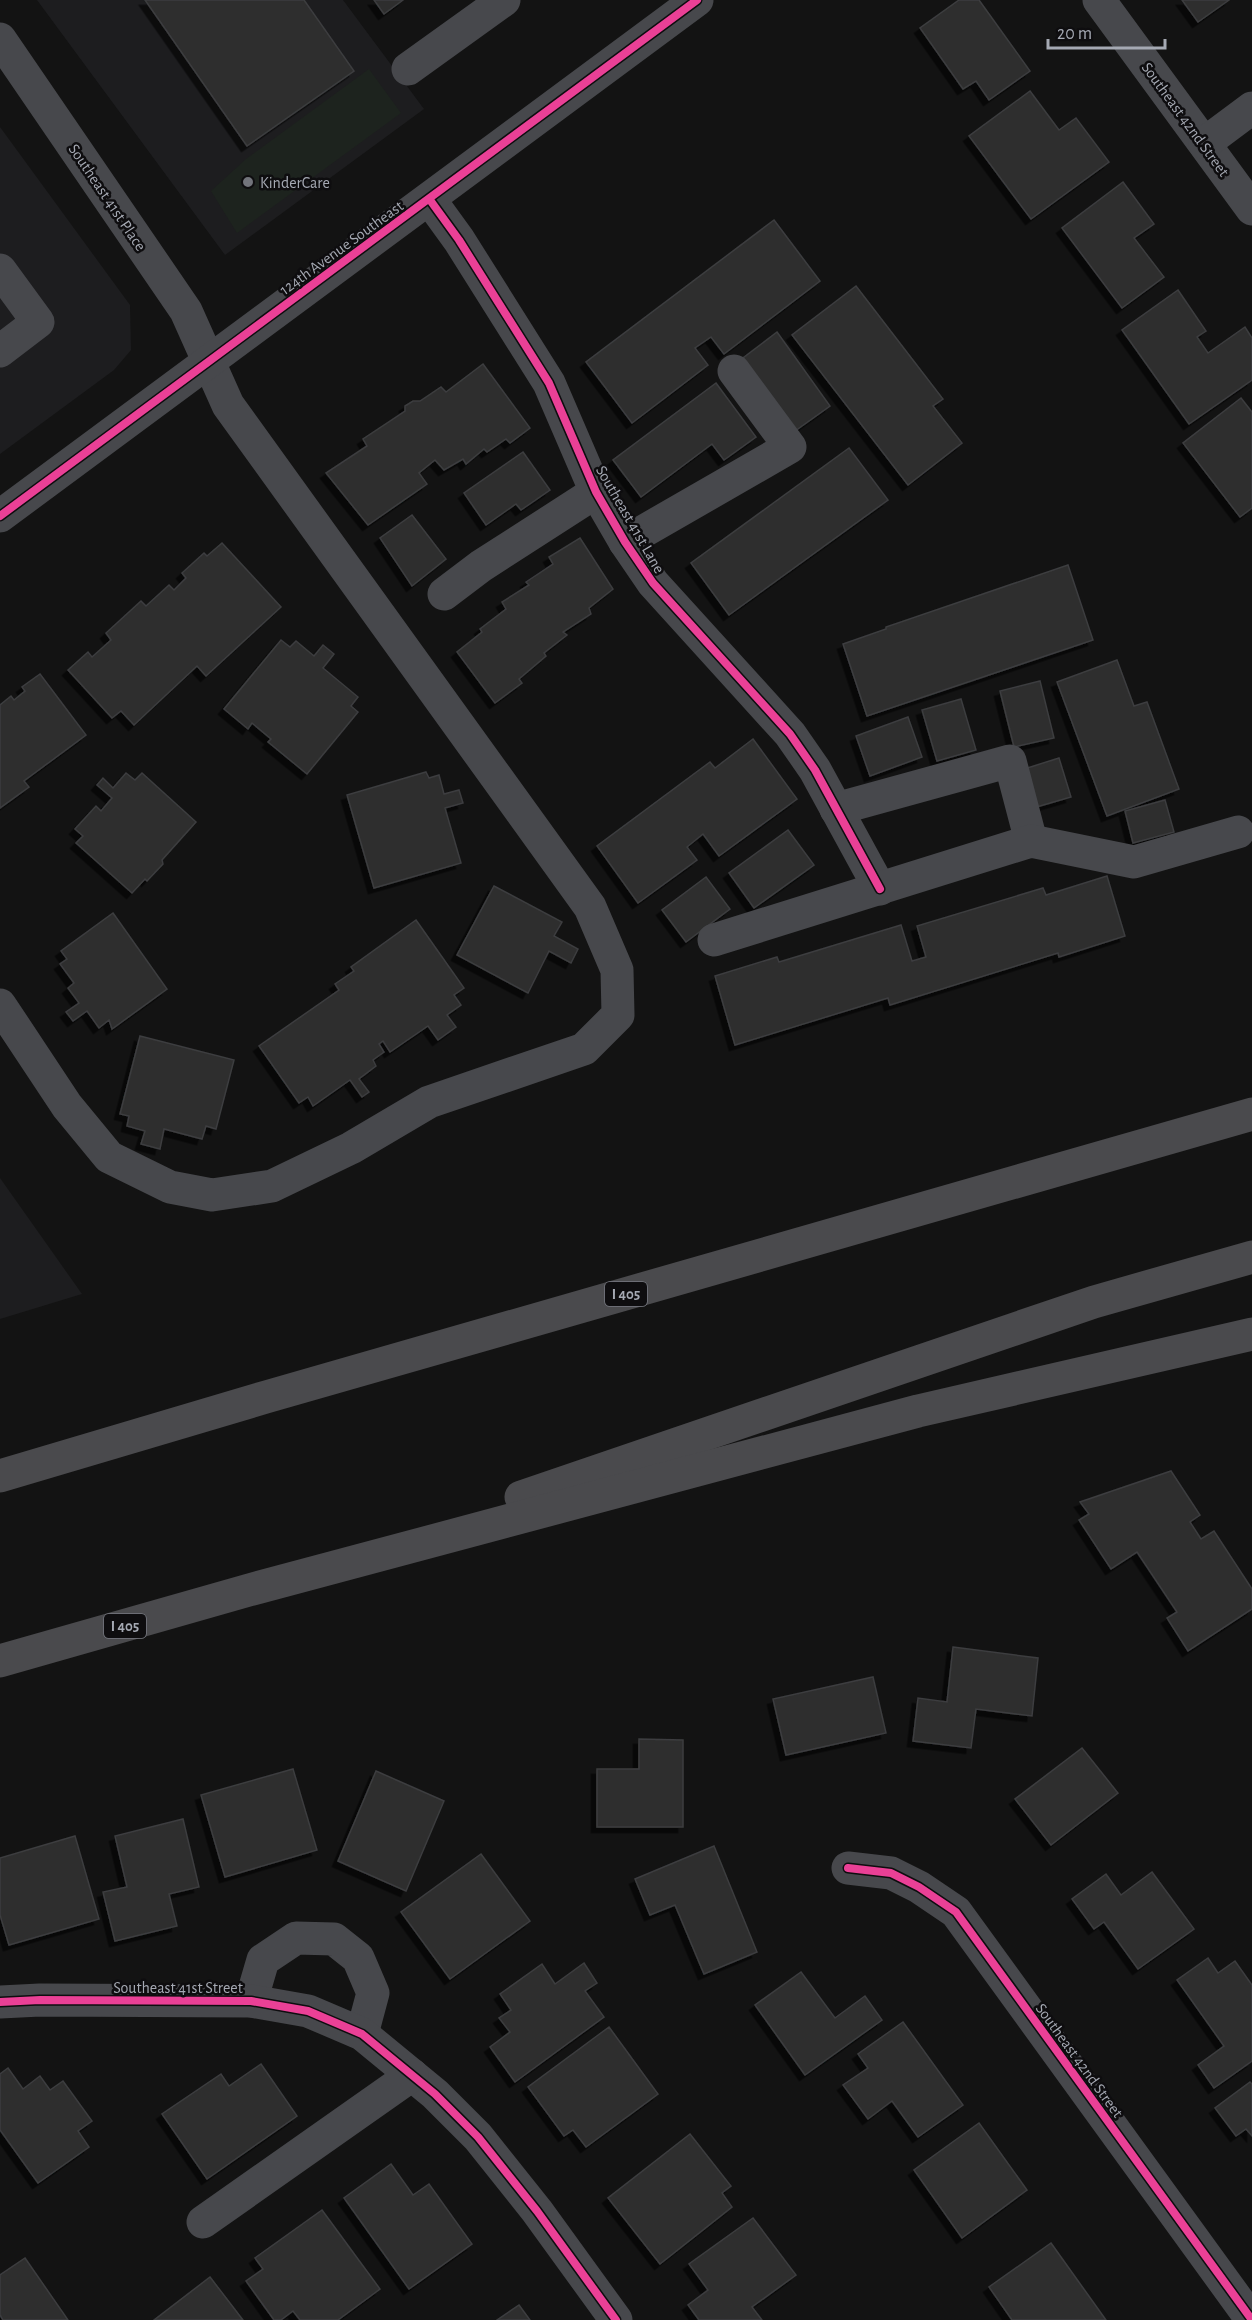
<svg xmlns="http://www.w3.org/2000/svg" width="1252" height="2320" viewBox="0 0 1252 2320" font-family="'Alegreya Sans',sans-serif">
  <defs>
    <filter id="shadow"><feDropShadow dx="-5.5" dy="5.5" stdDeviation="0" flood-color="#0009"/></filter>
  </defs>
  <rect width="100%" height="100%" fill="#131313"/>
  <!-- built -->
  <g fill="#1d1d1f">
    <path d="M 37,0 L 343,0 L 424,109 L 225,255 Z"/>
    <path d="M 0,127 L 130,305 L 131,350 L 114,370 L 0,454 Z"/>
    <path d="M 0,1178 L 82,1294 L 0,1319 Z"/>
  </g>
  <!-- green -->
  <path fill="#1d231e" d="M 369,69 L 401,113 L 237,233 L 211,191 L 246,159 Z"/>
  <!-- building -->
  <g fill="#2e2e2e" stroke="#3c3d3f" stroke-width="1.5" filter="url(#shadow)">
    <path d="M 145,0 L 304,0 L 354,71 L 247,146 Z"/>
    <path d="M 374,0 L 403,0 L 384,14 Z"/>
    <path d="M 959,0 L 979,0 L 1030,71 L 989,100 L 976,81 L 963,89 L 920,28 Z"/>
    <path d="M 1182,0 L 1229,0 L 1198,22 Z"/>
    <path d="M 1030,91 L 1059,130 L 1076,118 L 1109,162 L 1031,219 L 969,136 Z"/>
    <path d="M 1123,182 L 1154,224 L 1134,238 L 1164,277 L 1122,308 L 1062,228 Z"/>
    <path d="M 774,220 L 820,281 L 724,354 L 711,337 L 695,348 L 708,365 L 632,423 L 586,362 Z"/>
    <path d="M 856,286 L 943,399 L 933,406 L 962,443 L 908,485 L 792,335 Z"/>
    <path d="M 1178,290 L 1206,331 L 1197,337 L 1208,353 L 1245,327 L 1252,338 L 1252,380 L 1189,424 L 1122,330 Z"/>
    <path d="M 777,332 L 830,406 L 795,431 L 743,358 Z"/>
    <path d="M 483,364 L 530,428 L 510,443 L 506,439 L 487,452 L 484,449 L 466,464 L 463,459 L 444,470 L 435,460 L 419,473 L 427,484 L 368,525 L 326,473 L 367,446 L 363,439 L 405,411 L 405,406 L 413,401 L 420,401 L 441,387 L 446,392 Z"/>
    <path d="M 716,383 L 756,437 L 724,460 L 712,444 L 641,497 L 613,460 Z"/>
    <path d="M 1241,398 L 1252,412 L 1252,508 L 1240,517 L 1183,443 Z"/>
    <path d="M 849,448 L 888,500 L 729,615 L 691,563 Z"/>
    <path d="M 523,452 L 550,490 L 521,510 L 516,504 L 486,525 L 464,493 Z"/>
    <path d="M 412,515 L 446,559 L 412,586 L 380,538 Z"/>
    <path d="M 580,538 L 613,589 L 589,608 L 591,614 L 563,632 L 567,635 L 544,653 L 546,656 L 519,679 L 522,683 L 495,703 L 457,652 L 482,632 L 480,629 L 506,609 L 502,602 L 529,585 L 526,582 L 553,564 L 549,557 Z"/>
    <path d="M 222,543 L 281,607 L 206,676 L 197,666 L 134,725 L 121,711 L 112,718 L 68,670 L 88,652 L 92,657 L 111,640 L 106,633 L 141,601 L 146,606 L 169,585 L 174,590 L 186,578 L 182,573 L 204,553 L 207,556 Z"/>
    <path d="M 1068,565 L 1093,640 L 867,716 L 843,644 L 886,629 L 886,627 Z"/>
    <path d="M 281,640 L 290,647 L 296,641 L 314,656 L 323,645 L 334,654 L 323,668 L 358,697 L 351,706 L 358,712 L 307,774 L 268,742 L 271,739 L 252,723 L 248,729 L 224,709 Z"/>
    <path d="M 1117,660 L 1134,706 L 1147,702 L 1179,789 L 1107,816 L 1057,682 Z"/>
    <path d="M 40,674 L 86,735 L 24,781 L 29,787 L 0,808 L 0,705 L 11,696 L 14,700 L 25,691 L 22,687 Z"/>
    <path d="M 1040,681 L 1054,738 L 1014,747 L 1000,691 Z"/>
    <path d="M 961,699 L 976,750 L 937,761 L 922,710 Z"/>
    <path d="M 908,717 L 922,757 L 870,776 L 856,736 Z"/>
    <path d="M 753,739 L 797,799 L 719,856 L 703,834 L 687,847 L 697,860 L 638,903 L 597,846 L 710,762 L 715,768 Z"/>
    <path d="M 1059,758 L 1071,797 L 1033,808 L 1021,770 Z"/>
    <path d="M 426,772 L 429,778 L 439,775 L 444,794 L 459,790 L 463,803 L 445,808 L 461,863 L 374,888 L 347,795 Z"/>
    <path d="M 126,773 L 135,780 L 142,773 L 196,822 L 162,860 L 163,864 L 147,881 L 145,879 L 132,893 L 76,843 L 83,836 L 75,829 L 96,806 L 101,811 L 112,798 L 97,785 L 103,778 L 113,788 Z"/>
    <path d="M 1165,800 L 1174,832 L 1133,843 L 1125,811 Z"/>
    <path d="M 788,830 L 814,865 L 754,908 L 729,873 Z"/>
    <path d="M 1107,876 L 1125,936 L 1059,957 L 1058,953 L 890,1005 L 888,998 L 735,1045 L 715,976 L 777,957 L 779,962 L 901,925 L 912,961 L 926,957 L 917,926 L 1043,888 L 1046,895 Z"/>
    <path d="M 706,877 L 730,909 L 686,942 L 662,910 Z"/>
    <path d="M 494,886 L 562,922 L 554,936 L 578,949 L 571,963 L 549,951 L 528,993 L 457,955 Z"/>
    <path d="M 113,913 L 167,989 L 112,1029 L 109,1020 L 99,1028 L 87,1011 L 73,1021 L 66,1012 L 79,1003 L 68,988 L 74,983 L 60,964 L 67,959 L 61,951 Z"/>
    <path d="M 416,920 L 464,988 L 454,995 L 461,1005 L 447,1015 L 456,1027 L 438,1040 L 428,1026 L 390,1052 L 383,1041 L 379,1044 L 384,1052 L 373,1060 L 376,1066 L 359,1079 L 369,1092 L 362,1097 L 350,1080 L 313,1106 L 308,1097 L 299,1103 L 259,1046 L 339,990 L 335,984 L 354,971 L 351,967 Z"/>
    <path d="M 140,1036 L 234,1060 L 216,1129 L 206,1126 L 202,1139 L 164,1129 L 160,1149 L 141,1144 L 145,1131 L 127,1126 L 129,1116 L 120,1114 Z"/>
    <path d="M 1171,1471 L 1200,1515 L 1190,1522 L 1201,1539 L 1214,1531 L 1252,1589 L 1252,1609 L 1188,1651 L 1167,1618 L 1177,1612 L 1137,1552 L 1111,1569 L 1079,1520 L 1089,1514 L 1080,1502 Z"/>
    <path d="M 953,1647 L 1038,1658 L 1032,1716 L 976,1709 L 971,1748 L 913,1741 L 918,1698 L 947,1702 Z"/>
    <path d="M 873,1677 L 886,1733 L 786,1755 L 773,1699 Z"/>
    <path d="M 639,1739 L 683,1740 L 683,1827 L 597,1827 L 597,1769 L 639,1769 Z"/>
    <path d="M 1082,1748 L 1118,1793 L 1051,1845 L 1015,1799 Z"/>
    <path d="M 293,1769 L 317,1850 L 225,1877 L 201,1795 Z"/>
    <path d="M 376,1771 L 444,1801 L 406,1891 L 338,1861 Z"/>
    <path d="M 183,1819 L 199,1887 L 169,1894 L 177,1926 L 115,1941 L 103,1892 L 127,1887 L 115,1836 Z"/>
    <path d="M 75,1836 L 99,1919 L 9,1945 L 0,1915 L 0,1858 Z"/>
    <path d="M 714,1846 L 757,1952 L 704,1974 L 675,1905 L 650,1915 L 635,1879 Z"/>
    <path d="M 481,1854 L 530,1921 L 450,1979 L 401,1912 Z"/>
    <path d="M 1152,1872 L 1194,1929 L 1138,1969 L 1104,1922 L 1094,1929 L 1072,1899 L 1106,1874 L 1121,1895 Z"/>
    <path d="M 1208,1958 L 1218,1973 L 1235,1961 L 1252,1985 L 1252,2061 L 1214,2088 L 1198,2065 L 1224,2046 L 1177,1980 Z"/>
    <path d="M 584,1963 L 597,1983 L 585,1991 L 604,2017 L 515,2082 L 490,2047 L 510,2032 L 499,2018 L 511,2010 L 500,1994 L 542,1964 L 555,1984 Z"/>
    <path d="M 801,1972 L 835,2018 L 865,1996 L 882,2020 L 805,2075 L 755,2005 Z"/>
    <path d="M 903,2022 L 963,2105 L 918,2137 L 892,2101 L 868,2119 L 843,2085 L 868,2068 L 858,2054 Z"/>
    <path d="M 609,2027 L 658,2094 L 586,2147 L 573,2130 L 564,2136 L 528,2087 Z"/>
    <path d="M 261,2064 L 297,2116 L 207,2179 L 162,2114 L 221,2074 L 229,2086 Z"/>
    <path d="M 8,2068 L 23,2089 L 40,2076 L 50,2090 L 63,2081 L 92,2121 L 78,2131 L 89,2147 L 38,2183 L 0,2130 L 0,2074 Z"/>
    <path d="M 1250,2082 L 1252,2084 L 1252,2136 L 1246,2129 L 1236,2136 L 1215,2108 Z"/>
    <path d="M 979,2123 L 1027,2190 L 962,2238 L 914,2170 Z"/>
    <path d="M 690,2134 L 731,2186 L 722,2193 L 732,2207 L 660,2264 L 608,2198 Z"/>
    <path d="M 391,2164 L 413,2195 L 429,2184 L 472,2244 L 409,2289 L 344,2198 Z"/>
    <path d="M 322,2210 L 380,2289 L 338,2320 L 300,2320 L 293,2311 L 281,2320 L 274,2320 L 246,2281 L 263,2269 L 255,2258 Z"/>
    <path d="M 753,2218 L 796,2275 L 752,2307 L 762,2320 L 699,2320 L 688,2305 L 708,2290 L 689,2264 Z"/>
    <path d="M 1051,2243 L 1106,2320 L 1012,2320 L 989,2287 Z"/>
    <path d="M 25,2258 L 68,2320 L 3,2320 L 0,2315 L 0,2275 Z"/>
    <path d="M 210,2277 L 243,2320 L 154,2320 Z"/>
    <path d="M 519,2305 L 530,2320 L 497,2320 Z"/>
  </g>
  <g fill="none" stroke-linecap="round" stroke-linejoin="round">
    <!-- minor -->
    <g stroke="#47484c" stroke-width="33">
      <path d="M 1099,0 L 1252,209"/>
      <path d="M 0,39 L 186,311 L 228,405 L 590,907 L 617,970 L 618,1015 L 584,1049 L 429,1102 L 351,1148 L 272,1186 L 212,1195 L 170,1187 L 109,1157 L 67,1106 L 0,1005"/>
      <path d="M 408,69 L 504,0"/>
      <path d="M 1205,143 L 1252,108"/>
      <path d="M 430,200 L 459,240 L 549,383 L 596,492 L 625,542 L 653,583 L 790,734 L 815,770 L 880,889"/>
      <path d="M 0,270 L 38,322 L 0,351"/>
      <path d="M 0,516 L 697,0"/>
      <path d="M 625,542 L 790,447 L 734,371"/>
      <path d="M 444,594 L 481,566 L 596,492"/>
      <path d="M 836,809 L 1010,761 L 1031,841"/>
      <path d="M 714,940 L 1031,841 L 1134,862 L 1238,832"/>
      <path d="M 848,1868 L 891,1873 L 919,1887 L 956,1912 L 1252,2320"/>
      <path d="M 251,2001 L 263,1960 L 296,1938 L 334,1939 L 358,1958 L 373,1993 L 362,2034"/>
      <path d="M 0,2002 L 40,2000 L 251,2001 L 308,2011 L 362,2034 L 435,2094 L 478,2137 L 537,2211 L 616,2320"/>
      <path d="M 203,2222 L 412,2075"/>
    </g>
    <!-- highway -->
    <g stroke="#4a4a4d" stroke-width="33">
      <path d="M 0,1476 L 266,1397 L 1252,1114"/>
      <path d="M 521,1497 L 1094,1302 L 1252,1257"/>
      <path d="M 0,1661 L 249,1590 L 918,1411 L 1252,1334"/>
    </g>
    <defs>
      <g id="cycleway">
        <path d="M 430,200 L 459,240 L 549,383 L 596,492 L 625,542 L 653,583 L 790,734 L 815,770 L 880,889"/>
        <path d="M 0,516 L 697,0"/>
        <path d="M 848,1868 L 891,1873 L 919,1887 L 956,1912 L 1252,2320"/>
        <path d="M 0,2002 L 40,2000 L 251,2001 L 308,2011 L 362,2034 L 435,2094 L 478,2137 L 537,2211 L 616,2320"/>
      </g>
    </defs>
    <!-- cycleway casing -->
    <use href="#cycleway" stroke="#0e0d0f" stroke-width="11"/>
    <!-- cycleway -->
    <use href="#cycleway" stroke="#ea4096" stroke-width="8"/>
  </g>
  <!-- markers -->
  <circle fill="#72747b" stroke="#0e0d0f" stroke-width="2" cx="248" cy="182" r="6"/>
  <g text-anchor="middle" stroke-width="5" stroke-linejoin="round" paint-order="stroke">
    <!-- shield labels -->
    <g fill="#0e0d0f" stroke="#787a82" stroke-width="1.5">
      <rect x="605" y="1282" width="42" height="24" rx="4.5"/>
      <rect x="104" y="1614" width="42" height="24" rx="4.5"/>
    </g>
    <g font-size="15" font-weight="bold" fill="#a5a9b3">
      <text x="626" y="1299">I 405</text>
      <text x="125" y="1631">I 405</text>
    </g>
    <!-- street labels -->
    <g font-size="16" fill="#a5a9b3" stroke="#0e0d0f">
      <text transform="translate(1186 119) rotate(54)" y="6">Southeast 42nd Street</text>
      <text transform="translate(108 197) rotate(56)" y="6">Southeast 41st Place</text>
      <text transform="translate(341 247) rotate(-36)" y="6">124th Avenue Southeast</text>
      <text transform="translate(631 519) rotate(60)" y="6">Southeast 41st Lane</text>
      <text x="178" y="1993">Southeast 41st Street</text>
      <text transform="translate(1080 2060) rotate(54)" y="6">Southeast 42nd Street</text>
    </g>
    <!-- poi labels -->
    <g font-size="16" fill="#a5a9b3" stroke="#0e0d0f" text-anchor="start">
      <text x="260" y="188">KinderCare</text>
    </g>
  </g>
  <!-- scale -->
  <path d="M1048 39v9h117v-9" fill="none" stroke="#a5a9b3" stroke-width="3"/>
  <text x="1057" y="39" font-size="18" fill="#a5a9b3" stroke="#0e0d0f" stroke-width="4.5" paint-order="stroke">20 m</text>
</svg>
